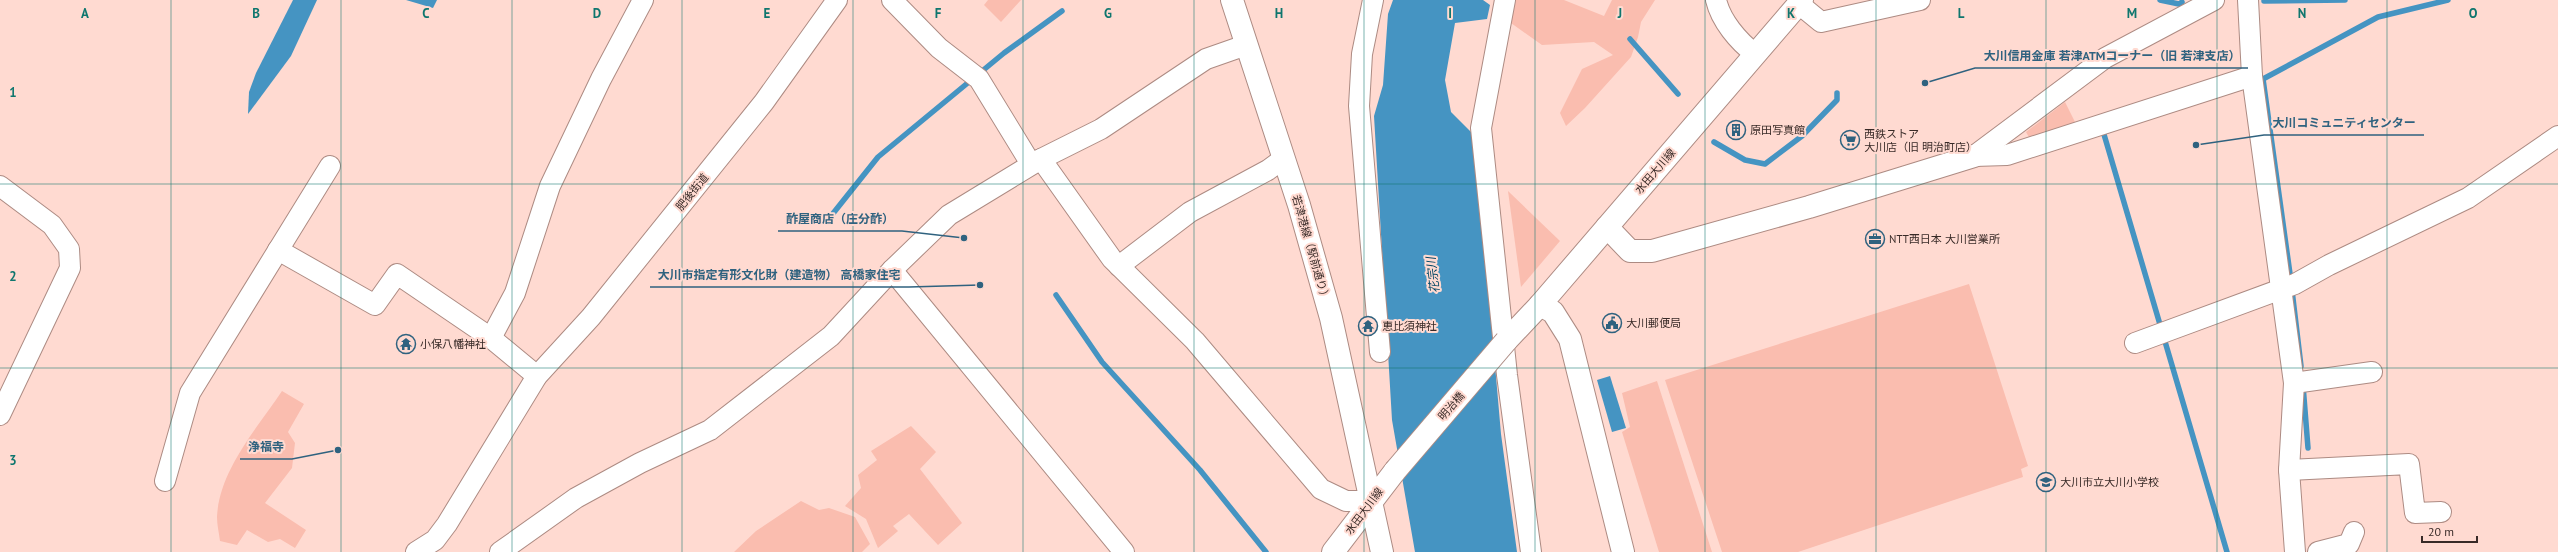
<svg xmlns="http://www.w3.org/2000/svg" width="2558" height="552" viewBox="0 0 2558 552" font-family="'PT Sans','Noto Sans JP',sans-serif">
  <rect width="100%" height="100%" fill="#ffdad1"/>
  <!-- green -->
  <g fill="#fabdaf">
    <path d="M 988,0 L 1021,0 L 1001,22 L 984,5 Z"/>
    <path d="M 1516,0 L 1564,0 L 1604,16 L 1612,0 L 1655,0 L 1641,22 L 1638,37 L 1631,57 L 1585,108 L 1566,126 L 1560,113 L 1582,69 L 1613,55 L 1594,42 L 1542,45 L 1511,23 Z"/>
    <path d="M 2065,102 L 2076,124 L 2030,139 L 2026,132 Z"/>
    <path d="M 1508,191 L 1560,241 L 1521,287 Z"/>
    <path d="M 1969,284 L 2028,466 L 2021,469 L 2023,477 L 1798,552 L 1722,552 L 1665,380 Z"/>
    <path d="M 1657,381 L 1712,552 L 1659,552 L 1622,432 L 1630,427 L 1622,393 Z"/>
    <path d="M 282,391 L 304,404 L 288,432 L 295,443 L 292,468 L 265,503 L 306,530 L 295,548 L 280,539 L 268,542 L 247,530 L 237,545 L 220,541 C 219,533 217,525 217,517 C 219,470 258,427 282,391 Z"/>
    <path d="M 911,426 L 936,452 L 920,469 L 962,523 L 938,545 L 909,514 L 893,526 L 898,531 L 878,548 L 866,519 L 845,506 L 861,488 L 858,475 L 877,460 L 871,451 Z"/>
    <path d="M 801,501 L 819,510 L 829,508 L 855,517 L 870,544 L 862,552 L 734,552 L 756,531 Z"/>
  </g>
  <!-- water -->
  <g fill="#4594c2">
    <path d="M 293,0 L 317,0 L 291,56 L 248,114 L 249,92 L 256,73 Z"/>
    <path d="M 406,0 L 437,0 L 433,8 Z"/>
    <path d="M 1393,0 L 1483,0 L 1490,5 L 1487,19 L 1455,23 L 1445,80 L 1451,112 L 1475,136 L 1501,434 L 1517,552 L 1415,552 L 1392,420 L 1374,116 L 1383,85 L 1388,14 Z"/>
    <path d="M 1610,376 L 1626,428 L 1612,432 L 1597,380 Z"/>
  </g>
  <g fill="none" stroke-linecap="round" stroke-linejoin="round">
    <!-- stream -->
    <g stroke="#4594c2" stroke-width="5.5">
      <path d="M 2160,0 L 2179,4 L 2182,2"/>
      <path d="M 2264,1 L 2345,0"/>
      <path d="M 1630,39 L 1678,94"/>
      <path d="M 2103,131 L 2227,552"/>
      <path d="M 1714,142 L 1745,160 L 1765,164 L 1802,136 L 1837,100 L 1837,93"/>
      <path d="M 831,216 L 878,157 L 1004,53 L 1062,11"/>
      <path d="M 2291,281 L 2263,79 L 2378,17 L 2448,0"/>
      <path d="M 2292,290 L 2301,366"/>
      <path d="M 1056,295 L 1102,362 L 1200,470 L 1266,552"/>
      <path d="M 2303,385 L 2308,448"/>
    </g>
    <defs>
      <g id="minor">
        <path d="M 892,0 L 939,48 L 979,79 L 1031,164"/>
        <path d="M 1373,0 L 1362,54 L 1359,106 L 1380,352"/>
        <path d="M 1505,0 L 1481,128 L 1507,375 L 1531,552"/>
        <path d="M 1716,0 C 1721,21 1738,41 1755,54"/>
        <path d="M 2248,0 L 2252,76 L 2294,383 L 2289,470 L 2295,552"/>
        <path d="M 1799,4 L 1821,22 L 1920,0"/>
        <path d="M 1974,156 L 2007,155 L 2252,76"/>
        <path d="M 1974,156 L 2105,58 L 2214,0"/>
        <path d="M 1041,159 L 1112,259 L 1195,341 L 1321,489 L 1346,501 L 1372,501"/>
        <path d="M 0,186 L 52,225 L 69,249 L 70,268 L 0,415"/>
        <path d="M 278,250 L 375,305 L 397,274 L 491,338 L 537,376"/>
        <path d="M 1119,266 L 1190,212 L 1268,170 L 1283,159"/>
        <path d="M 892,270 L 1124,552"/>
        <path d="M 491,338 L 515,293 L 550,186 L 601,79 L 643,0"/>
        <path d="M 2135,343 L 2295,284 L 2329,265 L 2468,198 L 2558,136"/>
        <path d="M 2294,383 L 2372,372"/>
        <path d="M 2289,470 L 2409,464 L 2415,513 L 2441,512"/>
        <path d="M 165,481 L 190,393 L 330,166"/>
        <path d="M 416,552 L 435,540 L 447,524 L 537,376 L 591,317 L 764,102 L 837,0"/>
        <path d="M 500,552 L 576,498 L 640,463 L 710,430 L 831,336 L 892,270 L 949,215 L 1041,159 L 1101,129 L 1206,59 L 1246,45"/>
        <path d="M 2318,552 L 2349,544 L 2354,532"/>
      </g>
      <g id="tertiary">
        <path d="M 1607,227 L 1630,251 L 1652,251 L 1809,207 L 1974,156"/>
        <path d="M 1540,305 L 1553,312 L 1570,339 L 1623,552"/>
      </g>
      <g id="secondary">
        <path d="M 1232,0 L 1299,205 L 1331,318 L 1382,552"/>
        <path d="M 1506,341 L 1540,305 L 1802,0"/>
        <path d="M 1333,552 L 1395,471"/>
      </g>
    </defs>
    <!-- minor casing -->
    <use href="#minor" stroke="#ad8b83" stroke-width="22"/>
    <!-- tertiary casing -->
    <use href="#tertiary" stroke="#ad8b83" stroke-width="24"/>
    <!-- secondary casing -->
    <use href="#secondary" stroke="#ad8b83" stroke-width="24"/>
    <!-- minor -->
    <use href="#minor" stroke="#fff" stroke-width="20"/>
    <!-- tertiary -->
    <use href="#tertiary" stroke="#fff" stroke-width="22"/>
    <!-- secondary -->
    <use href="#secondary" stroke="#fff" stroke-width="22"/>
    <defs>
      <path id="secondary-bridge" d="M 1395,471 L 1506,341"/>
    </defs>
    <!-- secondary-bridge casing -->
    <use href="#secondary-bridge" stroke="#ad8b83" stroke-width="24" stroke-linecap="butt"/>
    <!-- secondary-bridge -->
    <use href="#secondary-bridge" stroke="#fff" stroke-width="22"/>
  </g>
  <!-- grid -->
  <path fill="none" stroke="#0f766e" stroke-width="1" stroke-opacity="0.55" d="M 171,0 L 171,552M 341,0 L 341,552M 512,0 L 512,552M 682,0 L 682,552M 853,0 L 853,552M 1023,0 L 1023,552M 1194,0 L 1194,552M 1364,0 L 1364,552M 1535,0 L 1535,552M 1705,0 L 1705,552M 1876,0 L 1876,552M 2046,0 L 2046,552M 2217,0 L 2217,552M 2387,0 L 2387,552M 0,184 L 2558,184M 0,368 L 2558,368"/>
  <!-- icons -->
  <defs>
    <symbol id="building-ring" viewBox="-11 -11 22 22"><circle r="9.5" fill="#ffdad1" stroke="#2f627f" stroke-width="1.5"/><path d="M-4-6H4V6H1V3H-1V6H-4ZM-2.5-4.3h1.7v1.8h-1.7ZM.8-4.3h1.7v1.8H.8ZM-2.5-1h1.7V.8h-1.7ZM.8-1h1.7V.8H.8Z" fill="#2f627f"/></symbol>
    <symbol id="supermarket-ring" viewBox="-11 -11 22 22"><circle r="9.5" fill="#ffdad1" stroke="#2f627f" stroke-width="1.5"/><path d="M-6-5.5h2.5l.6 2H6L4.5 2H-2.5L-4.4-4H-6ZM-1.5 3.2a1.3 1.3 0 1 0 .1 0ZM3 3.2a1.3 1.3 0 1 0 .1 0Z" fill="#2f627f"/></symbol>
    <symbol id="office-ring" viewBox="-11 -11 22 22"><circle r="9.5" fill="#ffdad1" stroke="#2f627f" stroke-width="1.5"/><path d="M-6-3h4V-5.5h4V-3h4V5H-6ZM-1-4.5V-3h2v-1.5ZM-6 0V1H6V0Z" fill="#2f627f"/></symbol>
    <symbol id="civic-ring" viewBox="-11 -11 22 22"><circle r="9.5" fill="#ffdad1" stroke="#2f627f" stroke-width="1.5"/><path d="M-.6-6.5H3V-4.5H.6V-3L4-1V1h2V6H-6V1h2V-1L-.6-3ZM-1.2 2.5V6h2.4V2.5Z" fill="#2f627f"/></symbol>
    <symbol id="temple-ring" viewBox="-11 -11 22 22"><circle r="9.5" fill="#ffdad1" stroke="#2f627f" stroke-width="1.5"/><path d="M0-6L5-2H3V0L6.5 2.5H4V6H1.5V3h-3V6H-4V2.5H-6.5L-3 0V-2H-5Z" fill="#2f627f"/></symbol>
    <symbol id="school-ring" viewBox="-11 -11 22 22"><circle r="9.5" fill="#ffdad1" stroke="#2f627f" stroke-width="1.5"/><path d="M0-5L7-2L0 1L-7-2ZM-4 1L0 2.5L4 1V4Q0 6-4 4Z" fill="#2f627f"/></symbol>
  </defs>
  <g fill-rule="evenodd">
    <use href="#building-ring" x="1725" y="119" width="22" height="22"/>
    <use href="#supermarket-ring" x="1839" y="129" width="22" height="22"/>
    <use href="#office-ring" x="1864" y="228" width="22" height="22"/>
    <use href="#civic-ring" x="1601" y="312" width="22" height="22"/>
    <use href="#temple-ring" x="1357" y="315" width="22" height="22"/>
    <use href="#temple-ring" x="395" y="333" width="22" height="22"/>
    <use href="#school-ring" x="2035" y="471" width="22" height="22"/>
  </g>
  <g text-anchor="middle" stroke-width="4" stroke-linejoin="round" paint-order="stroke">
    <!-- poi labels -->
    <g font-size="11" fill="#382a27" stroke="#ffdad1" text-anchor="start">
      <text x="1750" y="134">原田写真館</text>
      <text x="1864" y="138">西鉄ストア<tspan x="1864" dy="13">大川店（旧 明治町店）</tspan></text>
      <text x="1889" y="243">NTT西日本 大川営業所</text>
      <text x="1626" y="327">大川郵便局</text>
      <text x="1382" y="330">恵比須神社</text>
      <text x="420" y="348">小保八幡神社</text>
      <text x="2060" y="486">大川市立大川小学校</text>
    </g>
    <!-- street labels -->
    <g font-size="11" fill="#382a27" stroke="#ffdad1">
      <text transform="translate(1655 171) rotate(-49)" y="4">水田大川線</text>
      <text transform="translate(692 192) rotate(-51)" y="4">肥後街道</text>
      <text transform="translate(1311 248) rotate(74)" y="4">若津港線（駅前通り）</text>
      <text transform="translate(1451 406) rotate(-49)" y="4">明治橋</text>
      <text transform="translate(1364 511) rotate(-53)" y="4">水田大川線</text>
    </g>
    <!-- water labels -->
    <g font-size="12" font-style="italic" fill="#004564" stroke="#ffdad1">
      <text transform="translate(1433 275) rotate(-97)" y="4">花宗川</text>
    </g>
  </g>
  <g font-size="13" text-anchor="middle" font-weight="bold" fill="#0f766e" stroke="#ffdad1" stroke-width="4" stroke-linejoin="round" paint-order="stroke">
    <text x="85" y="18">A</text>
    <text x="256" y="18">B</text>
    <text x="426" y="18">C</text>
    <text x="597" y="18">D</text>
    <text x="767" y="18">E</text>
    <text x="938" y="18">F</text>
    <text x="1108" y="18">G</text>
    <text x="1279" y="18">H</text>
    <text x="1450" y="18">I</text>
    <text x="1620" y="18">J</text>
    <text x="1791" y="18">K</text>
    <text x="1961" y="18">L</text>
    <text x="2132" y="18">M</text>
    <text x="2302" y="18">N</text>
    <text x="2473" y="18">O</text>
    <text x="13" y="97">1</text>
    <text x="13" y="281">2</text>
    <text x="13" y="465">3</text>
  </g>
  <!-- callouts -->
  <path fill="none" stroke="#2f627f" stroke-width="1.5" d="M1925 83L1975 68H2248M2196 145L2264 135H2424M964 238L902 231H778M980 285L909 287H650M338 450L292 459H240"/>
  <g fill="#2f627f" stroke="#ffdad1" stroke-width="1.5">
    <circle cx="1925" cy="83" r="4"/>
    <circle cx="2196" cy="145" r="4"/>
    <circle cx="964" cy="238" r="4"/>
    <circle cx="980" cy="285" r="4"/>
    <circle cx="338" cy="450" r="4"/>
  </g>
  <g font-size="12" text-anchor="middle" font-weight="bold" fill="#2f627f" stroke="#ffdad1" stroke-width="4" stroke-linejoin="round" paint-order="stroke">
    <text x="2112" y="60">大川信用金庫 若津ATMコーナー（旧 若津支店）</text>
    <text x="2344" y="127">大川コミュニティセンター</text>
    <text x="840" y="223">酢屋商店（庄分酢）</text>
    <text x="779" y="279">大川市指定有形文化財（建造物） 高橋家住宅</text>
    <text x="266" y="451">浄福寺</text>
  </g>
  <!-- scale -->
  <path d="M2422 536v6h55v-6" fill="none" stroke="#382a27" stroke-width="2"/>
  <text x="2428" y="536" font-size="12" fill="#382a27" stroke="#ffdad1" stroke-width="3" paint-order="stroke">20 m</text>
</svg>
